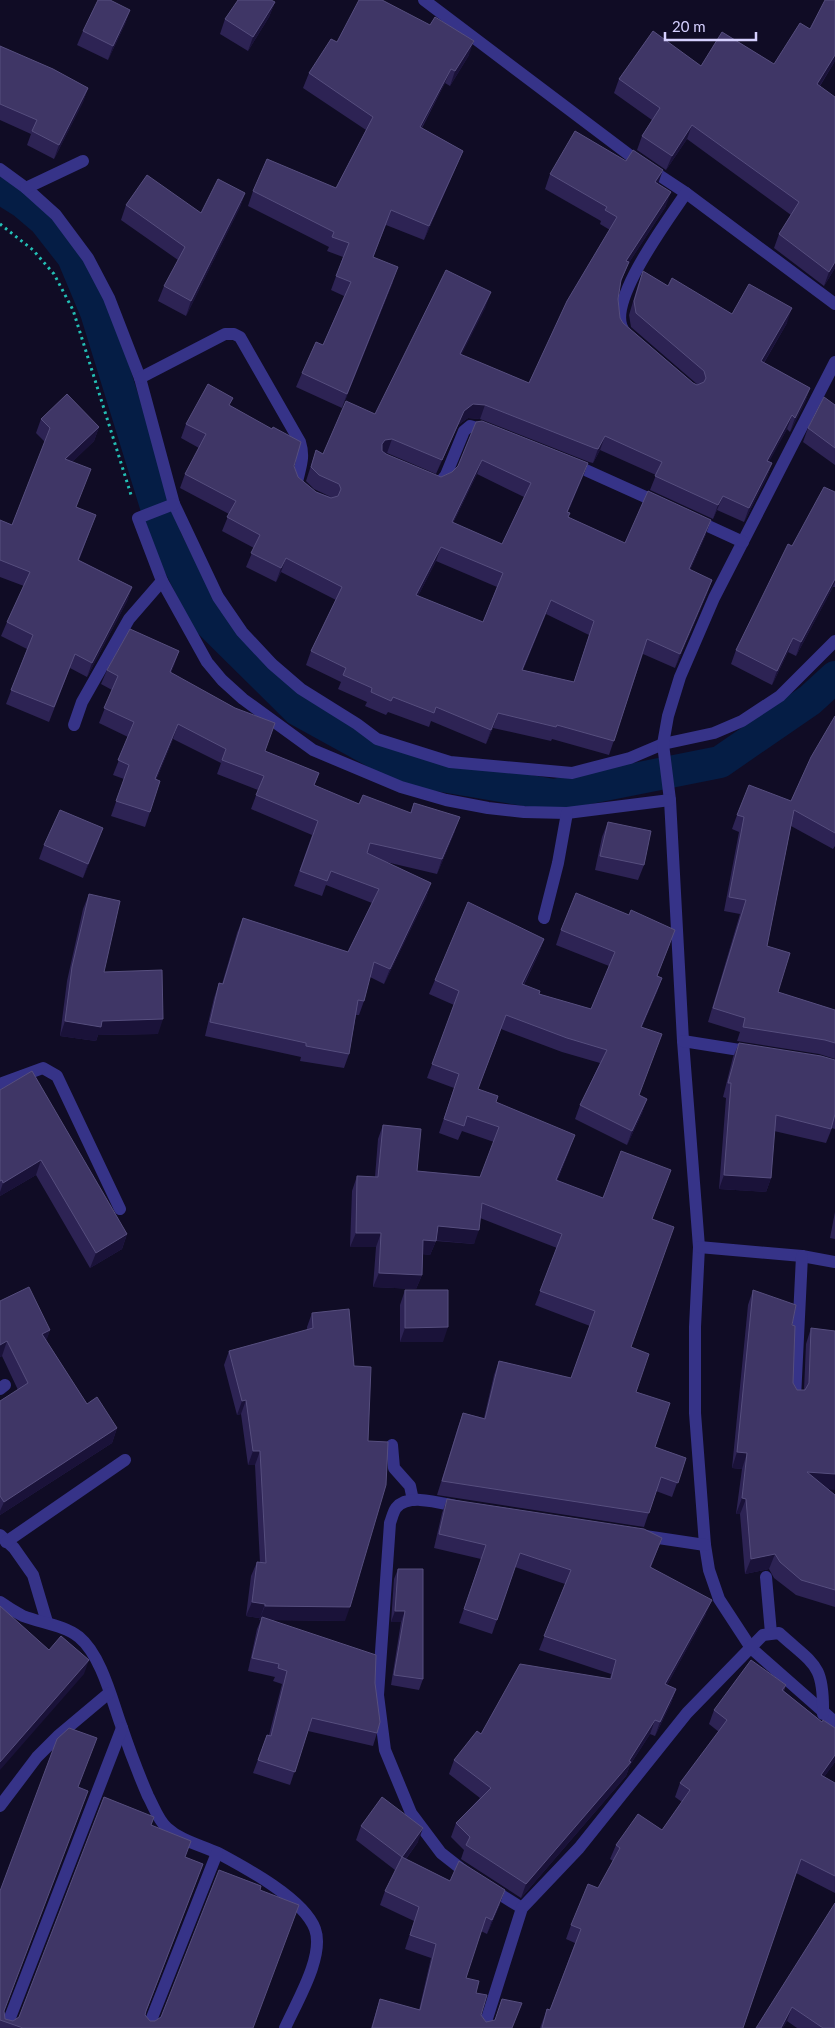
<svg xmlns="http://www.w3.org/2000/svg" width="835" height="2028" viewBox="0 0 835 2028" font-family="Lato,sans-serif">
  <rect width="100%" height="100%" fill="#100c25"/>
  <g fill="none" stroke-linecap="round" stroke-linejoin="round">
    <!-- canal -->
    <path stroke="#051d45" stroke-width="32" d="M 0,188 L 24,203 L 44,220 L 73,257 L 96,312 L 166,539 L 207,620 L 298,710 L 407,770 L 554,795 L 720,762 L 810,700 L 835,677"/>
    <!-- path -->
    <path stroke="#23bfb5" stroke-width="3" stroke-dasharray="2.5 4" stroke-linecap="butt" d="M 0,224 L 33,250 L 54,274 L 73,310 L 132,498"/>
    <!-- lane -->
    <path stroke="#363388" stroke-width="12" d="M 766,1577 L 771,1633"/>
    <!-- street -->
    <g stroke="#363388" stroke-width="12">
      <path d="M 424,0 L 636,160 L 686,193 L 835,304"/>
      <path d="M 0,169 L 26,188 L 56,215 L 88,258 L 109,298 L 140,378 L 174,504 L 218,597 L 242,632 L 272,664 L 301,689 L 357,724 L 377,739 L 450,762 L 572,773 L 630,758 L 663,744 L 714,733 L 742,721 L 780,696 L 835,641"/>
      <path d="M 26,188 L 83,161"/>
      <path d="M 626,333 C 600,309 671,216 686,193"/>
      <path d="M 835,362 L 714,598 L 680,677 L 668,716 L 663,744 L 670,800 L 683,1041 L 699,1247 L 695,1327 L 695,1413 L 705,1545 L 709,1570 L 719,1599 L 751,1648 L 835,1722"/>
      <path d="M 140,378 L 225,334 L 234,334 L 240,337 L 300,442 C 305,458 300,467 297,482 L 302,492"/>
      <path d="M 570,463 L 661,504"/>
      <path d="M 433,482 L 441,481 L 446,475 L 464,431 L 470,426 L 488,431"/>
      <path d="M 174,504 L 138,518 L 162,581 L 207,662 L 222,680 L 243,699 L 313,750 L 401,787 L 446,800 L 488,808 L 524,812 L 567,813 L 670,800"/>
      <path d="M 695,520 L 743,542"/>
      <path d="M 74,725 L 82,702 L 129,619 L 162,581"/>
      <path d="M 544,918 L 558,863 L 567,813"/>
      <path d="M 683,1041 L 752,1052"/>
      <path d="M 0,1084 L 43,1068 L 57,1076 L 120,1209"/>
      <path d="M 699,1247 L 802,1256 L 835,1262"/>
      <path d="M 0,1389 L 5,1385"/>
      <path d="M 795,1398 L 802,1256"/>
      <path d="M 392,1445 L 394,1468 L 410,1486 L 413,1500"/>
      <path d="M 460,1507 C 443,1504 409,1492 396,1508 C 393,1512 392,1518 390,1523 L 378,1695 L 385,1750 L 411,1813 L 441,1853 L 469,1875"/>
      <path d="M 0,1535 L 14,1548 L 33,1575 L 47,1622"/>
      <path d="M 645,1536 L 705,1545"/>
      <path d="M 6,1542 L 125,1460"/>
      <path d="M 0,1602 C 7,1607 15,1612 23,1616 C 41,1623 64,1625 79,1637 C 101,1655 112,1700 121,1725 C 129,1749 138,1773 148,1796 C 154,1807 158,1820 167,1828 C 181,1841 201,1845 218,1853 C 246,1868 304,1899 315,1929 C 325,1956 296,2003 285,2028"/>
      <path d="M 0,1806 L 37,1757 L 59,1735 L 109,1693"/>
      <path d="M 488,1887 L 522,1908"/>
      <path d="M 6,2028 L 122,1728"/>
      <path d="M 148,2028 L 217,1853"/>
      <path d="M 484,2028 L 522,1908 L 579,1848 L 687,1713 L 763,1635 L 779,1633 C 814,1665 824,1663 823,1714"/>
    </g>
  </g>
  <!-- wall -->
  <g fill="#2d2354" fill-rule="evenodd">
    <path d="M 275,2 L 269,17 L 248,51 L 220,34 L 225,19 Z"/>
    <path d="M 130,10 L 125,24 L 108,60 L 77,45 L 83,31 Z"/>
    <path d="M 337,42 L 469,55 L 450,86 L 445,83 L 422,128 L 463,151 L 457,165 L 424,240 L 386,225 L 373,257 L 393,282 L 342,408 L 296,387 L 302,373 L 323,345 L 344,296 L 331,290 L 343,257 L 327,251 L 329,247 L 248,206 L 253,191 L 336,188 L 366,130 L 303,88 L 309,73 Z"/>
    <path d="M 0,46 L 88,88 L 83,102 L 54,159 L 27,145 L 31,134 L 0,120 Z"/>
    <path d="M 835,61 L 820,86 L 835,268 L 824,286 L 774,248 L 779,234 L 791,215 L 687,139 L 666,170 L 637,150 L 642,136 L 652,120 L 614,93 L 619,79 L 701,66 L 774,64 Z"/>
    <path d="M 550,174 L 658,184 L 666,206 L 628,264 L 621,282 L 618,299 L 620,318 L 623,323 L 693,383 L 698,385 L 631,327 L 629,315 L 638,285 L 643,271 L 668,286 L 732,314 L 787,323 L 764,363 L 810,388 L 805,402 L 790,432 L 787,429 L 769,461 L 772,463 L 767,477 L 744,522 L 717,510 L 713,519 L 650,490 L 656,475 L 600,450 L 593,463 L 589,462 L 480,419 L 468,418 L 458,425 L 436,474 L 387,453 L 385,454 L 441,477 L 452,472 L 458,466 L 476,422 L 588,463 L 568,512 L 568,517 L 625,543 L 706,534 L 690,570 L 712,580 L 707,594 L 675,668 L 643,654 L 609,755 L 552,739 L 551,741 L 493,728 L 486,744 L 431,721 L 429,727 L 388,712 L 386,715 L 365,706 L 367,702 L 338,689 L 341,682 L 306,665 L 311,651 L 336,600 L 281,572 L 276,582 L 246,567 L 254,548 L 222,531 L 229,514 L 180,488 L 185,474 L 199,448 L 181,438 L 186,424 L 230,406 L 294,466 L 298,477 L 316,492 L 331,497 L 314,489 L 306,481 L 316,450 L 323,454 L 375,414 L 486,306 L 461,355 L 529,383 L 610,230 L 600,224 L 601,221 L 545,189 ZM 477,474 L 524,497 L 502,544 L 453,523 ZM 436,561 L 497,587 L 483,622 L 418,596 ZM 546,614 L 589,635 L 574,682 L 523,670 Z"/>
    <path d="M 245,193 L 240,207 L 186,316 L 158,301 L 164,286 L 178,260 L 121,220 L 126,205 L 201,213 Z"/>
    <path d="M 835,405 L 835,465 L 803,442 L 808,428 Z"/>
    <path d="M 41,419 L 99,427 L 94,441 L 72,462 L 76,507 L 96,515 L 79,560 L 132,587 L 127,601 L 87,677 L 70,668 L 49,722 L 6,704 L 27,649 L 1,636 L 7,622 L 24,586 L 0,577 L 0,520 L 12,525 L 45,442 L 36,433 Z"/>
    <path d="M 835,492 L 835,587 L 833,587 L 796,656 L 788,652 L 772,685 L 731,664 L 736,650 L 792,546 Z"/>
    <path d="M 179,651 L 171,673 L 265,751 L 319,773 L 314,786 L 359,804 L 410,813 L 414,803 L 455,831 L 437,874 L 386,862 L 431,883 L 426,898 L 384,984 L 370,977 L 364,1001 L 359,1015 L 356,1015 L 349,1054 L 344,1068 L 300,1061 L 301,1057 L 205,1036 L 214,998 L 219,983 L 222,984 L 237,933 L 243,918 L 348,952 L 372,903 L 326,885 L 322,896 L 294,886 L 312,835 L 251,809 L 258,790 L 217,774 L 221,763 L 173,739 L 156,780 L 150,812 L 145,827 L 111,816 L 124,779 L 113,775 L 128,737 L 99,723 L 112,690 L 101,684 L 107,670 Z"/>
    <path d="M 835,716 L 835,846 L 833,849 L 791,826 L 767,946 L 778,992 L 835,1010 L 835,1059 L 819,1054 L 737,1041 L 740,1032 L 708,1022 L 740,914 L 724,911 L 739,832 L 732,829 L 737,815 L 791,801 Z"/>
    <path d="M 608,822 L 644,865 L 638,880 L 595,870 L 602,837 Z"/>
    <path d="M 103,828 L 83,878 L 39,859 L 44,845 Z"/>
    <path d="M 89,894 L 104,972 L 158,1034 L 98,1035 L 96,1041 L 60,1036 L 67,981 L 83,909 Z"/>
    <path d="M 561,930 L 670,944 L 657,976 L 662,978 L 657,992 L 642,1027 L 639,1095 L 647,1099 L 642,1113 L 627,1145 L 575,1119 L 580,1105 L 600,1063 L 562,1052 L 501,1029 L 478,1089 L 496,1102 L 570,1149 L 557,1181 L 653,1219 L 631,1347 L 636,1392 L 655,1447 L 686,1458 L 672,1497 L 656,1491 L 644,1527 L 437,1495 L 458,1427 L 463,1413 L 484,1418 L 494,1375 L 499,1361 L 571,1378 L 590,1326 L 535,1305 L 557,1248 L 480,1218 L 474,1244 L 436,1241 L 430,1255 L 423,1254 L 422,1275 L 416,1289 L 373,1287 L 376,1247 L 350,1247 L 352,1191 L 357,1176 L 375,1177 L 378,1139 L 383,1125 L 417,1171 L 480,1177 L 494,1142 L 462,1131 L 458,1140 L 439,1133 L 454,1088 L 427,1078 L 454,1005 L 429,994 L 435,980 L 544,939 L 539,953 L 524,985 L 539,994 L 591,1009 L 609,966 L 556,945 Z"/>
    <path d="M 739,1043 L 835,1060 L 835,1129 L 832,1128 L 826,1143 L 774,1131 L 771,1178 L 766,1192 L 719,1189 L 726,1098 L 723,1097 L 733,1057 Z"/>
    <path d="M 0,1090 L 127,1234 L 122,1249 L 90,1268 L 36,1175 L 0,1196 Z"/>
    <path d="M 835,1212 L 835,1239 L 830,1238 Z"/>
    <path d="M 405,1290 L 443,1342 L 400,1342 L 400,1305 Z"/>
    <path d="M 753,1290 L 792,1325 L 793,1383 L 797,1390 L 804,1390 L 806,1344 L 811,1328 L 829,1490 L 835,1495 L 835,1607 L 796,1595 L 774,1578 L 769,1569 L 745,1574 L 740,1514 L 736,1514 L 742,1469 L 732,1468 L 748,1305 Z"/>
    <path d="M 0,1301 L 50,1330 L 46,1340 L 87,1404 L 117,1428 L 112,1443 L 0,1515 L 0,1401 L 18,1390 L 2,1356 L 0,1357 Z"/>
    <path d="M 312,1313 L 345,1621 L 273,1620 L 375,1683 L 377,1733 L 373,1746 L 308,1731 L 290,1785 L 253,1773 L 267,1735 L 269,1735 L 282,1684 L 273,1681 L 275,1677 L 248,1671 L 257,1629 L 261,1620 L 259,1620 L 260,1618 L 246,1616 L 251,1576 L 257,1562 L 260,1563 L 255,1465 L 248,1465 L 241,1414 L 237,1415 L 224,1365 L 229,1351 L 307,1330 L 307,1327 Z"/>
    <path d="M 447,1499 L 662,1538 L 651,1567 L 706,1614 L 667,1685 L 676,1689 L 671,1703 L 655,1736 L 650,1734 L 630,1765 L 626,1776 L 521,1898 L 461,1859 L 464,1850 L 451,1837 L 456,1823 L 480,1798 L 449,1774 L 454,1760 L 481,1734 L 610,1679 L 611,1674 L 539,1650 L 565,1584 L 515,1567 L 492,1634 L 459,1623 L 481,1559 L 434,1548 L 442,1513 Z"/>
    <path d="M 398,1569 L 423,1679 L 419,1690 L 391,1685 L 401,1622 L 391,1622 L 394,1579 Z"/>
    <path d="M 786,1685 L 784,1691 L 822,1722 L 835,1728 L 835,1762 L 824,1777 L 835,1783 L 835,1893 L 796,1873 L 743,2028 L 540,2028 L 547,2009 L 550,2010 L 575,1943 L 566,1939 L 571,1925 L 598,1888 L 613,1861 L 610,1859 L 616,1845 L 662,1830 L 682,1802 L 675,1797 L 680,1783 L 719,1732 L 709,1724 L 714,1710 Z"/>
    <path d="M 151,1825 L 185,1857 L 203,1864 L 146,2012 L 145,2015 L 150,2021 L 155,2021 L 161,2017 L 260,1890 L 253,2028 L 0,2028 L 0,1891 L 4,2011 L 5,2019 L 13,2021 L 19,2017 Z"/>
    <path d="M 361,1826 L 418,1842 L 406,1859 L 450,1881 L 500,1904 L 487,1934 L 481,1931 L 466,1978 L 476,1993 L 481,2015 L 486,2022 L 512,2028 L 371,2028 L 380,1999 L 419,2010 L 431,1958 L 405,1949 L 414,1921 L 380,1905 L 385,1891 L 395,1870 L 356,1840 Z"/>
    <path d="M 835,1903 L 835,2028 L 797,2028 L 787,2021 L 783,2028 Z"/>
  </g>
  <!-- shaded-wall -->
  <g fill="#1a1239">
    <path d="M 275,2 L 269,17 L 248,51 L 253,37 Z"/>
    <path d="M 130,10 L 125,24 L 108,60 L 113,46 Z"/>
    <path d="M 474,41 L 469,55 L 450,86 L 455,71 Z"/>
    <path d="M 835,55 L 835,61 L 812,98 L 817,84 Z"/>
    <path d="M 451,69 L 445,83 L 414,141 L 420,127 Z"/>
    <path d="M 88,88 L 83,102 L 54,159 L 59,145 Z"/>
    <path d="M 692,125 L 687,139 L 666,170 L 672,156 Z"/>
    <path d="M 463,151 L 457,165 L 424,240 L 429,226 Z"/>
    <path d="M 663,170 L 658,184 L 655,182 Z"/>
    <path d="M 671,192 L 666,206 L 628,264 L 626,261 Z"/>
    <path d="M 245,193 L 240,207 L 186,316 L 191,301 Z"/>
    <path d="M 835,262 L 835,268 L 824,286 L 829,272 Z"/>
    <path d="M 398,267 L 393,282 L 342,408 L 347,394 Z"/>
    <path d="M 491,292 L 486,306 L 455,368 L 460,354 Z"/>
    <path d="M 792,308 L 787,323 L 756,376 L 761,361 Z"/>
    <path d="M 810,388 L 805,402 L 790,432 L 795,418 Z"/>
    <path d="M 473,404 L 485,405 L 480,419 L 468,418 L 458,425 L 436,474 L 442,460 L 464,411 Z"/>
    <path d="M 792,415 L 787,429 L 762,475 L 767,461 Z"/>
    <path d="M 99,427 L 94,441 L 60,474 L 65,459 Z"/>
    <path d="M 605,436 L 600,450 L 593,463 L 598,449 Z"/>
    <path d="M 392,439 L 387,453 L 380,454 L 382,444 L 385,440 Z"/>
    <path d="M 482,460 L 477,474 L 446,536 L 452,522 Z"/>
    <path d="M 588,463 L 583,477 L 562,526 L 567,512 Z"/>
    <path d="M 772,463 L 767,477 L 744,522 L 749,508 Z"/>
    <path d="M 723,496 L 717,510 L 713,519 L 718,505 Z"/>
    <path d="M 711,520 L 706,534 L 684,583 L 689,569 Z"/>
    <path d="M 441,547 L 436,561 L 411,610 L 416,595 Z"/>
    <path d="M 286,558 L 281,572 L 276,582 L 281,568 Z"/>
    <path d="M 835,579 L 835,582 L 833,587 L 796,656 L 801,642 Z"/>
    <path d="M 712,580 L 707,594 L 675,668 L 680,654 Z"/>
    <path d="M 132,587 L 127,601 L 87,677 L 92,663 Z"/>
    <path d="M 551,600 L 546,614 L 517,684 L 522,670 Z"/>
    <path d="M 793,638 L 788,652 L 772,685 L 777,671 Z"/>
    <path d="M 179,651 L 174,666 L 164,687 L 170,672 Z"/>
    <path d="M 498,713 L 493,728 L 486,744 L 491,730 Z"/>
    <path d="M 178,724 L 173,739 L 150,794 L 155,779 Z"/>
    <path d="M 460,817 L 455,831 L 437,874 L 442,859 Z"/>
    <path d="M 103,828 L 98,843 L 83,878 L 88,864 Z"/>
    <path d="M 431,883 L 426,898 L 384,984 L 390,969 Z"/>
    <path d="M 544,939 L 539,953 L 517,998 L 522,984 Z"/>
    <path d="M 662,978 L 657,992 L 636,1041 L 641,1027 Z"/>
    <path d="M 163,1019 L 158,1034 L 98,1035 L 96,1041 L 60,1036 L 65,1021 Z"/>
    <path d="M 647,1099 L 642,1113 L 627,1145 L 632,1131 Z"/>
    <path d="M 575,1135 L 570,1149 L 551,1195 L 556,1180 Z"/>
    <path d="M 41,1160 L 36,1175 L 0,1196 L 0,1192 L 3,1183 Z"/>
    <path d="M 724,1175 L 771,1178 L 766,1192 L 719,1189 Z"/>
    <path d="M 438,1226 L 479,1230 L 474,1244 L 433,1240 Z"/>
    <path d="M 356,1233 L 381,1233 L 376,1247 L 350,1247 Z"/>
    <path d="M 127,1234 L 122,1249 L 90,1268 L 96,1253 Z"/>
    <path d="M 423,1240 L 436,1241 L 430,1255 L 418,1254 Z"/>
    <path d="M 379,1273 L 422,1275 L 416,1289 L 373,1287 Z"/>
    <path d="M 448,1327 L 443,1342 L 400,1342 L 405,1328 Z"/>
    <path d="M 50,1330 L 45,1345 L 42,1334 Z"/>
    <path d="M 7,1341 L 2,1356 L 0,1357 L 0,1345 Z"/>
    <path d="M 246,1400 L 241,1414 L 237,1415 L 242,1401 Z"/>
    <path d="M 117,1428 L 112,1443 L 0,1515 L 0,1511 L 4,1502 Z"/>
    <path d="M 253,1451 L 260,1451 L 255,1465 L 248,1465 Z"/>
    <path d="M 737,1452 L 747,1453 L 742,1469 L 732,1468 Z"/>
    <path d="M 807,1472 L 835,1474 L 835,1490 L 801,1487 Z"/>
    <path d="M 742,1498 L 746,1499 L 740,1514 L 736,1514 Z"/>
    <path d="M 775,1554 L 769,1569 L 745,1574 L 751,1559 Z"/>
    <path d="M 712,1600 L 706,1614 L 660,1698 L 665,1684 Z"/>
    <path d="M 252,1602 L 265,1604 L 260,1618 L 246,1616 Z"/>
    <path d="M 265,1606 L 350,1607 L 345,1621 L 261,1620 L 262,1617 L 261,1620 L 259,1620 Z"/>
    <path d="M 395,1611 L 405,1611 L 401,1622 L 391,1622 Z"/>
    <path d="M 89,1660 L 84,1674 L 0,1770 L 0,1762 Z"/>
    <path d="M 676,1689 L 671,1703 L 655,1736 L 660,1722 Z"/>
    <path d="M 655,1720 L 650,1734 L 630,1765 L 626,1776 L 521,1898 L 526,1884 L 629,1761 Z"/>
    <path d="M 835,1755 L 835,1762 L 815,1789 L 821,1775 Z"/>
    <path d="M 423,1828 L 418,1842 L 397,1871 L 402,1857 Z"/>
    <path d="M 505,1890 L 500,1904 L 487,1934 L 492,1920 Z"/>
    <path d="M 792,2007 L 787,2021 L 783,2028 L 781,2028 Z"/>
  </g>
  <!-- building -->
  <g fill="#3f3666" stroke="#564e7e" fill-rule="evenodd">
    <path d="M 98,0 L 110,0 L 130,10 L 113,46 L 83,31 Z"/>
    <path d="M 238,0 L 271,0 L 275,2 L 253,37 L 225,19 Z"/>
    <path d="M 359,0 L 382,0 L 430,25 L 435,17 L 474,41 L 455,71 L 451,69 L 420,127 L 463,151 L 429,226 L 391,210 L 373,257 L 398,267 L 347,394 L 302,373 L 316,342 L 323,345 L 351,282 L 336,276 L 349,243 L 332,237 L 334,232 L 253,191 L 267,159 L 336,188 L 373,117 L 309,73 L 331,39 L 337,42 Z"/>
    <path d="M 825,0 L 835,0 L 835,55 L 817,84 L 835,97 L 835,262 L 829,272 L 779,234 L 799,202 L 692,125 L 672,156 L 642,136 L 660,108 L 619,79 L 653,31 L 701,66 L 722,32 L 774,64 L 800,23 L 810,29 Z"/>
    <path d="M 0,46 L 53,69 L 88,88 L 59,145 L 32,131 L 37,120 L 0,104 Z"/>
    <path d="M 575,131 L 626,161 L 633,150 L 663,170 L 655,182 L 671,192 L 626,261 L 629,262 L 621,280 L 618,299 L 620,318 L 623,323 L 693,383 L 697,385 L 704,382 L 706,378 L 704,371 L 636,313 L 634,301 L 643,271 L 668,286 L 672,278 L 732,314 L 749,284 L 792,308 L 761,361 L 810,388 L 795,418 L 792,415 L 767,461 L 772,463 L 749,508 L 723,496 L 718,505 L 655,476 L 662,462 L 605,436 L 598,449 L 594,448 L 485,405 L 473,404 L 464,411 L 442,460 L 392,439 L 385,440 L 382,444 L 382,451 L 386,454 L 441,477 L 452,472 L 458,466 L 476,422 L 482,421 L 588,463 L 567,512 L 570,513 L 568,517 L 625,543 L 648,491 L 711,520 L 689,569 L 712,580 L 680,654 L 647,639 L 614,741 L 557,725 L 556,727 L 498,713 L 491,730 L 436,707 L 434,713 L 393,697 L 391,701 L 371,692 L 372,688 L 343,675 L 346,668 L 311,651 L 342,587 L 286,558 L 281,568 L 251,553 L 260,535 L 227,517 L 236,501 L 185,474 L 206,434 L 186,424 L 208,384 L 233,398 L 229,405 L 272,429 L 273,427 L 301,442 L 294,466 L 298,477 L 316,492 L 331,498 L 338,496 L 341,489 L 339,484 L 319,475 L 311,467 L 316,450 L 323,454 L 346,401 L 375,414 L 446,270 L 491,292 L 460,354 L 529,383 L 567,301 L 617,217 L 605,210 L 607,207 L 550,174 ZM 482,460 L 531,483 L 502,544 L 452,522 ZM 441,547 L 503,573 L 483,622 L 416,595 ZM 551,600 L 594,621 L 574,682 L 522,670 Z"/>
    <path d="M 147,175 L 201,213 L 218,179 L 245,193 L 191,301 L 164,286 L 185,247 L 126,205 Z"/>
    <path d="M 67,394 L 99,427 L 65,459 L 91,469 L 76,507 L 96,515 L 78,560 L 132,587 L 92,663 L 75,654 L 54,707 L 11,690 L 33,635 L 7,622 L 30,572 L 0,560 L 0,520 L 12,525 L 50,428 L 41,419 Z"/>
    <path d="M 824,397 L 835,405 L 835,448 L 808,428 Z"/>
    <path d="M 824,487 L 835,492 L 835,579 L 801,642 L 793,638 L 777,671 L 736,650 L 788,544 L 792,546 Z"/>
    <path d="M 130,629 L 179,651 L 170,672 L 235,708 L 275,723 L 265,751 L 319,773 L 314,785 L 359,804 L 363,795 L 411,813 L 414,803 L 460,817 L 442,859 L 370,843 L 367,853 L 431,883 L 390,969 L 374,962 L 364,1001 L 358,1000 L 349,1054 L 306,1046 L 306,1043 L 210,1022 L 219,983 L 223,984 L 243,918 L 348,952 L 379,889 L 331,871 L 327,881 L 300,871 L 318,821 L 256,795 L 264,776 L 222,760 L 226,749 L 178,724 L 155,779 L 160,781 L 150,812 L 116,801 L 129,765 L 118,760 L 134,722 L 104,708 L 118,676 L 107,670 Z"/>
    <path d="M 835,716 L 835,833 L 794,810 L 767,946 L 790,953 L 778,992 L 835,1010 L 835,1043 L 825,1040 L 743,1027 L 745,1018 L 713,1008 L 746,900 L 729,897 L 744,817 L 737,815 L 749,785 L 791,801 L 811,757 Z"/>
    <path d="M 60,810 L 103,828 L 88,864 L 44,845 Z"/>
    <path d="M 608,822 L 651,831 L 644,865 L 600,856 Z"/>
    <path d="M 576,893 L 629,915 L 631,910 L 675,930 L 657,976 L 662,978 L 641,1027 L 662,1034 L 639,1095 L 647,1099 L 632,1131 L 580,1105 L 607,1050 L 567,1038 L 506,1015 L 478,1089 L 498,1096 L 496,1102 L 575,1135 L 556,1180 L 603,1198 L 621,1151 L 671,1170 L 652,1219 L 674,1227 L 631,1347 L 649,1354 L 636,1392 L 670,1403 L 655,1447 L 686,1458 L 678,1483 L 661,1477 L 649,1513 L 442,1481 L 463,1413 L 485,1419 L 499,1361 L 571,1378 L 595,1311 L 540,1291 L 562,1234 L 482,1203 L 479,1230 L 438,1226 L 436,1241 L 423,1240 L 422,1275 L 379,1273 L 381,1233 L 356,1233 L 357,1176 L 378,1177 L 383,1125 L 421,1129 L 417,1171 L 480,1177 L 499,1127 L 467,1116 L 464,1126 L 444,1119 L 459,1074 L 432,1064 L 459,991 L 435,980 L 468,902 L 544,939 L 522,984 L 540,991 L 539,994 L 591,1009 L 615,952 L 561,930 Z"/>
    <path d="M 89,894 L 120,901 L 104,972 L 162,970 L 163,1019 L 102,1021 L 101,1027 L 65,1021 L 72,967 Z"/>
    <path d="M 739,1043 L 821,1056 L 835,1060 L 835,1114 L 831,1129 L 776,1115 L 771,1178 L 724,1175 L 731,1083 L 728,1083 Z"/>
    <path d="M 32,1071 L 127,1234 L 96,1253 L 41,1160 L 3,1183 L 2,1180 L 0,1181 L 0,1090 Z"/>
    <path d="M 29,1287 L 50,1330 L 42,1334 L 87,1404 L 97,1397 L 117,1428 L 4,1502 L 0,1496 L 0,1401 L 28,1383 L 7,1341 L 0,1345 L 0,1301 Z"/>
    <path d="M 405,1290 L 448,1290 L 448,1327 L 405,1328 Z"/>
    <path d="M 753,1290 L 796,1305 L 792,1325 L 795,1326 L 793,1383 L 797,1390 L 805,1390 L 809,1383 L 811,1328 L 835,1331 L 835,1474 L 807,1472 L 835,1495 L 835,1590 L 801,1580 L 780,1562 L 775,1554 L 751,1559 L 746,1499 L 742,1498 L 747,1453 L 737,1452 Z"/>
    <path d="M 349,1309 L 354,1366 L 371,1367 L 368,1441 L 388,1442 L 386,1485 L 350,1607 L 265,1606 L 265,1604 L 252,1602 L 257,1562 L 266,1563 L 260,1451 L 253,1451 L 246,1400 L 242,1401 L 229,1351 L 313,1328 L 312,1313 Z"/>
    <path d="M 447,1499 L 644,1529 L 662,1538 L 650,1567 L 712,1600 L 665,1684 L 676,1689 L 660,1722 L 655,1720 L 629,1761 L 631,1762 L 526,1884 L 466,1845 L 470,1837 L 456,1823 L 491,1788 L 454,1760 L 477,1731 L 481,1734 L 520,1664 L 611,1679 L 616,1660 L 544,1636 L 571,1570 L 520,1553 L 497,1620 L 464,1609 L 486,1545 L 439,1534 Z"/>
    <path d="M 398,1569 L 423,1569 L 423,1679 L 394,1675 L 405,1611 L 395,1611 Z"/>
    <path d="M 0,1606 L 49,1650 L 61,1636 L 89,1660 L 0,1762 Z"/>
    <path d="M 262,1617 L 376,1655 L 375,1683 L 380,1722 L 377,1733 L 312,1718 L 295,1772 L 258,1760 L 267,1735 L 271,1736 L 287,1671 L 278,1668 L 279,1664 L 252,1658 Z"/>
    <path d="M 751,1660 L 786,1685 L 782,1690 L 822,1722 L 823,1720 L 835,1728 L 835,1755 L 821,1775 L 835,1783 L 835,1876 L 801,1859 L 743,2028 L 542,2028 L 547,2009 L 550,2010 L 581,1929 L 571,1925 L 588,1884 L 598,1888 L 620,1848 L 616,1845 L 638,1814 L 662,1830 L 690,1790 L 680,1783 L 727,1720 L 714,1710 Z"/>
    <path d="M 69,1728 L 97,1738 L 78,1787 L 88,1791 L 4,2011 L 5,2019 L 13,2021 L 19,2017 L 104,1797 L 154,1817 L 151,1825 L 191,1841 L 185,1857 L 203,1864 L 146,2011 L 145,2015 L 150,2021 L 155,2021 L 161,2017 L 219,1870 L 261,1886 L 260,1890 L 299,1905 L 253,2028 L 23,2028 L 0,2020 L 0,1891 L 57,1739 Z"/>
    <path d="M 382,1797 L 423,1828 L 402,1857 L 361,1826 Z"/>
    <path d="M 402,1857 L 450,1881 L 459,1861 L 505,1890 L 492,1920 L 486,1917 L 466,1978 L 479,1981 L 476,1993 L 487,1995 L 481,2015 L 486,2022 L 495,2020 L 502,1999 L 522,2003 L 512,2028 L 372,2028 L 380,1999 L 420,2010 L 436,1944 L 410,1935 L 419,1907 L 385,1891 Z"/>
    <path d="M 835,1903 L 835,2028 L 823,2028 L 792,2007 L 781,2028 L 756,2028 Z"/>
  </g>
  <!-- scale -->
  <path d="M665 32v8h91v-8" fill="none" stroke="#d5d0ff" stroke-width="2.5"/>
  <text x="672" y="32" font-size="15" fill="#d5d0ff" stroke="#100c25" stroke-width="4" paint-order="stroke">20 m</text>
</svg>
